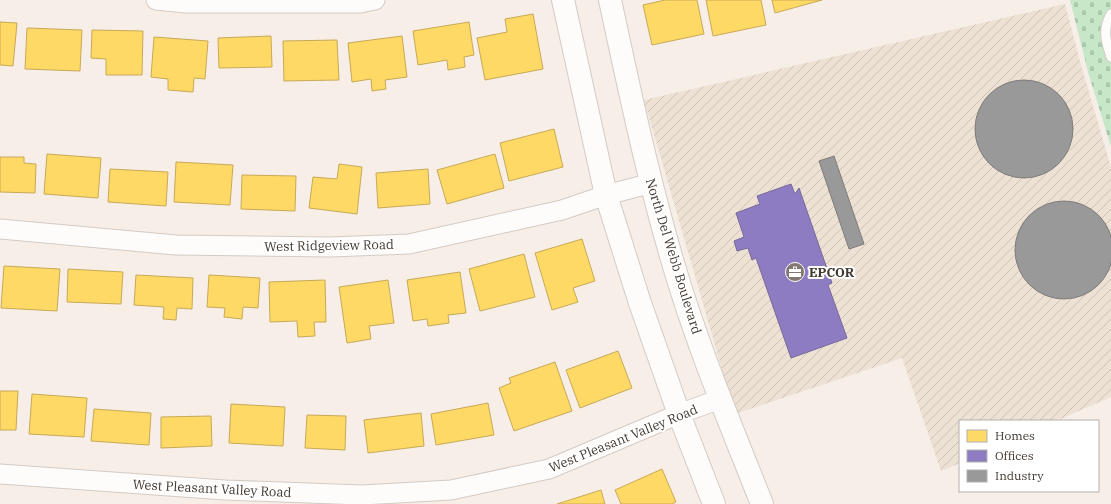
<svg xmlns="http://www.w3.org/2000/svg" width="1111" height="504" viewBox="0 0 1111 504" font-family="'IBM Plex Serif',serif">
  <defs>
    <pattern id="industrial-furrows" width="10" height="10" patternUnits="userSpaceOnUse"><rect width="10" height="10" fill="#ede1d4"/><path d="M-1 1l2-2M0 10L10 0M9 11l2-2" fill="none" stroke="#ccc2b6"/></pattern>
    <pattern id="cemetery-stones" width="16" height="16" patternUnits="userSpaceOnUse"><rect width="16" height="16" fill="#c7e8c8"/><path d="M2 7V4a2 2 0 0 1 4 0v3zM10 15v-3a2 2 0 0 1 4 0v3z" fill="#acc8ac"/></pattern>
  </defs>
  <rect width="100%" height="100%" fill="#f6eee7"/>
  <!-- industrial -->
  <path fill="url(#industrial-furrows)" d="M 1065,4 L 1081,65 L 1111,167 L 1111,397 L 1056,421 L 960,421 L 960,463 L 941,471 L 902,358 L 735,414 L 644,100 Z"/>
  <!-- cemetery -->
  <path fill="url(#cemetery-stones)" d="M 1070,0 L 1111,0 L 1111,147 L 1088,72 Z"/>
  <!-- homes -->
  <g fill="#ffd966" stroke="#c7a956">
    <path d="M 665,0 L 697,0 L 704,34 L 652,45 L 643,5 Z"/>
    <path d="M 706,0 L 761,0 L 766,25 L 713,36 Z"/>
    <path d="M 772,0 L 822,0 L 775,13 Z"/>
    <path d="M 533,14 L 543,69 L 485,80 L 477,38 L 507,32 L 505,19 Z"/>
    <path d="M 0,22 L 17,23 L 13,66 L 0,65 Z"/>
    <path d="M 469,22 L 474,55 L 464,57 L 465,67 L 448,70 L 447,60 L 418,65 L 413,31 Z"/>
    <path d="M 27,28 L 82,30 L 80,71 L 25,69 Z"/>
    <path d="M 92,30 L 143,31 L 142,75 L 106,75 L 106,59 L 91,58 Z"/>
    <path d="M 271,36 L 272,67 L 219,68 L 218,38 Z"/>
    <path d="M 402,36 L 407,77 L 385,80 L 386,89 L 372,91 L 371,79 L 352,82 L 348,43 Z"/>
    <path d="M 154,37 L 208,41 L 205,79 L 194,78 L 193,92 L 168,90 L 168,79 L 151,77 Z"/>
    <path d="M 337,40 L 339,80 L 284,81 L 283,41 Z"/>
    <path d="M 554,129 L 563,167 L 509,181 L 500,143 Z"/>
    <path d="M 47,154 L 101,158 L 98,198 L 44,194 Z"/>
    <path d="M 495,154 L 504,188 L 447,204 L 437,170 Z"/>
    <path d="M 0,157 L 24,157 L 24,163 L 36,164 L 35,193 L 0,192 Z"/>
    <path d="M 176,162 L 233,165 L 230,205 L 174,202 Z"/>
    <path d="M 339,164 L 362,167 L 357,214 L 309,208 L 313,177 L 337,179 Z"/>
    <path d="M 110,169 L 168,172 L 166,206 L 108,202 Z"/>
    <path d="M 428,169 L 430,204 L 378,208 L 376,173 Z"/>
    <path d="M 242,175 L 296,176 L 295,211 L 241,209 Z"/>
    <path d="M 582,239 L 595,281 L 573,288 L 578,302 L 552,310 L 535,253 Z"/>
    <path d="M 524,254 L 535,297 L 480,311 L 469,269 Z"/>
    <path d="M 4,266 L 60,269 L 57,311 L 1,308 Z"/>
    <path d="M 68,269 L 123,272 L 121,304 L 67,302 Z"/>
    <path d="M 460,272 L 466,313 L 448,315 L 449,323 L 428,326 L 427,319 L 413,321 L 407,280 Z"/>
    <path d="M 136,275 L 193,278 L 192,309 L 177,308 L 176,320 L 163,319 L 164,307 L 134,305 Z"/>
    <path d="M 209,275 L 260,278 L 258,308 L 243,307 L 242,319 L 224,317 L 225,308 L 207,307 Z"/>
    <path d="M 325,280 L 326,322 L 314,322 L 315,336 L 298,337 L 297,321 L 270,322 L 269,282 Z"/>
    <path d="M 388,280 L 394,323 L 369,326 L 371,339 L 347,343 L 339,287 Z"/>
    <path d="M 618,351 L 632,388 L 580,408 L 566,370 Z"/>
    <path d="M 555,362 L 572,411 L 514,431 L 499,388 L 511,383 L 509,378 Z"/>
    <path d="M 0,391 L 18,391 L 16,430 L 0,430 Z"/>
    <path d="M 32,394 L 87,398 L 84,437 L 29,434 Z"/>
    <path d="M 488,403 L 494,435 L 436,445 L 431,414 Z"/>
    <path d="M 231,404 L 285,407 L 283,446 L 229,443 Z"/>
    <path d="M 94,409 L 151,413 L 149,445 L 91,441 Z"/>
    <path d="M 421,413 L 424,446 L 368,453 L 364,420 Z"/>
    <path d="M 307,415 L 346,416 L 345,450 L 305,448 Z"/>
    <path d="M 211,416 L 212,446 L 161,448 L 161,417 Z"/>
    <path d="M 662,469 L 676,502 L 672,504 L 621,504 L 615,490 Z"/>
    <path d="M 601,490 L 605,504 L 557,504 Z"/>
  </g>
  <!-- offices -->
  <path fill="#8e7cc3" stroke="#786897" d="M 791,184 L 795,194 L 799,188 L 832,283 L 828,285 L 847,338 L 791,358 L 756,258 L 752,260 L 748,248 L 737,251 L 734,241 L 744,237 L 736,213 L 760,204 L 757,196 Z"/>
  <!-- industry -->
  <g fill="#999" stroke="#7f7c7a">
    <circle cx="1024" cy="129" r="49"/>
    <path d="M 834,156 L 864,244 L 849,249 L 819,161 Z"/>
    <circle cx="1064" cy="250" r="49"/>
  </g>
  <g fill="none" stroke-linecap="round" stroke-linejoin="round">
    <defs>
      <path id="service" d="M 1111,14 C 1102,30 1106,41 1111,57"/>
      <g id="minor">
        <path d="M 156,0 L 186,3 L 360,3 L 375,0"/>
        <path d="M 0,229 L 176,245 L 330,247 L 409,244 L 562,210 L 606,195 L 652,183"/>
        <path d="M 0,474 L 225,490 L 362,495 L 451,490 L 549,469 L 679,414 L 720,399"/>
      </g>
      <g id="tertiary">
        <path d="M 563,0 L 606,195 L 640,303 L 679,414 L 714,504"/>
        <path d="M 610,0 C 631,97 651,194 681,289 C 704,362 734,433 762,504"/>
      </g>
    </defs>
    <!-- service casing -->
    <use href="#service" stroke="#d3cbc4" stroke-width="11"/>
    <!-- minor casing -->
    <use href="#minor" stroke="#d3cbc4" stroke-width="21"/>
    <!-- tertiary casing -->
    <use href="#tertiary" stroke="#d3cbc4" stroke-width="24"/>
    <!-- service -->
    <use href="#service" stroke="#fefcfb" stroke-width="9"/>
    <!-- minor -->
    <use href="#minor" stroke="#fefcfb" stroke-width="19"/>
    <!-- tertiary -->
    <use href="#tertiary" stroke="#fefcfb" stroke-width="22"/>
  </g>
  <!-- icons -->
  <defs>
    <symbol id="office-disc" viewBox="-11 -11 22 22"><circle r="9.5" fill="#827871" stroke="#fff"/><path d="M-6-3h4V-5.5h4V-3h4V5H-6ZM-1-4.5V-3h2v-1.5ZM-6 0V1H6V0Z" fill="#fff"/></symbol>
  </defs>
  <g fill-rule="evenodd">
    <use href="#office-disc" x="784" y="261" width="22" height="22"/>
  </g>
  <g text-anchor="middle" stroke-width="4" stroke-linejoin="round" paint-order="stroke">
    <!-- street labels -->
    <g font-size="13" fill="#433931" stroke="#fff">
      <text transform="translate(329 245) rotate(-1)" y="5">West Ridgeview Road</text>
      <text transform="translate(674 256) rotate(73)" y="5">North Del Webb Boulevard</text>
      <text transform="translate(623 438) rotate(-22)" y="5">West Pleasant Valley Road</text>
      <text transform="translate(212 488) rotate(3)" y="5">West Pleasant Valley Road</text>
    </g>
    <!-- poi labels -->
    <g font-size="13" font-weight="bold" fill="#433931" stroke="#fff" text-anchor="start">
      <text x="809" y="277">EPCOR</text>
    </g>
  </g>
  <!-- legend -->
  <rect x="959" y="420" width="140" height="72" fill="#ffffff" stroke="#b4b0ad"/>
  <rect x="967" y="430" width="20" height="12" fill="#ffd966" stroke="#b4b0ad"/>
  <text x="995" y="440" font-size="12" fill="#433931">Homes</text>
  <rect x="967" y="450" width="20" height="12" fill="#8e7cc3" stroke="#b4b0ad"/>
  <text x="995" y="460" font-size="12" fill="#433931">Offices</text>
  <rect x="967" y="470" width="20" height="12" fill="#999999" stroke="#b4b0ad"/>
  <text x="995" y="480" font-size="12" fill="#433931">Industry</text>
</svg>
